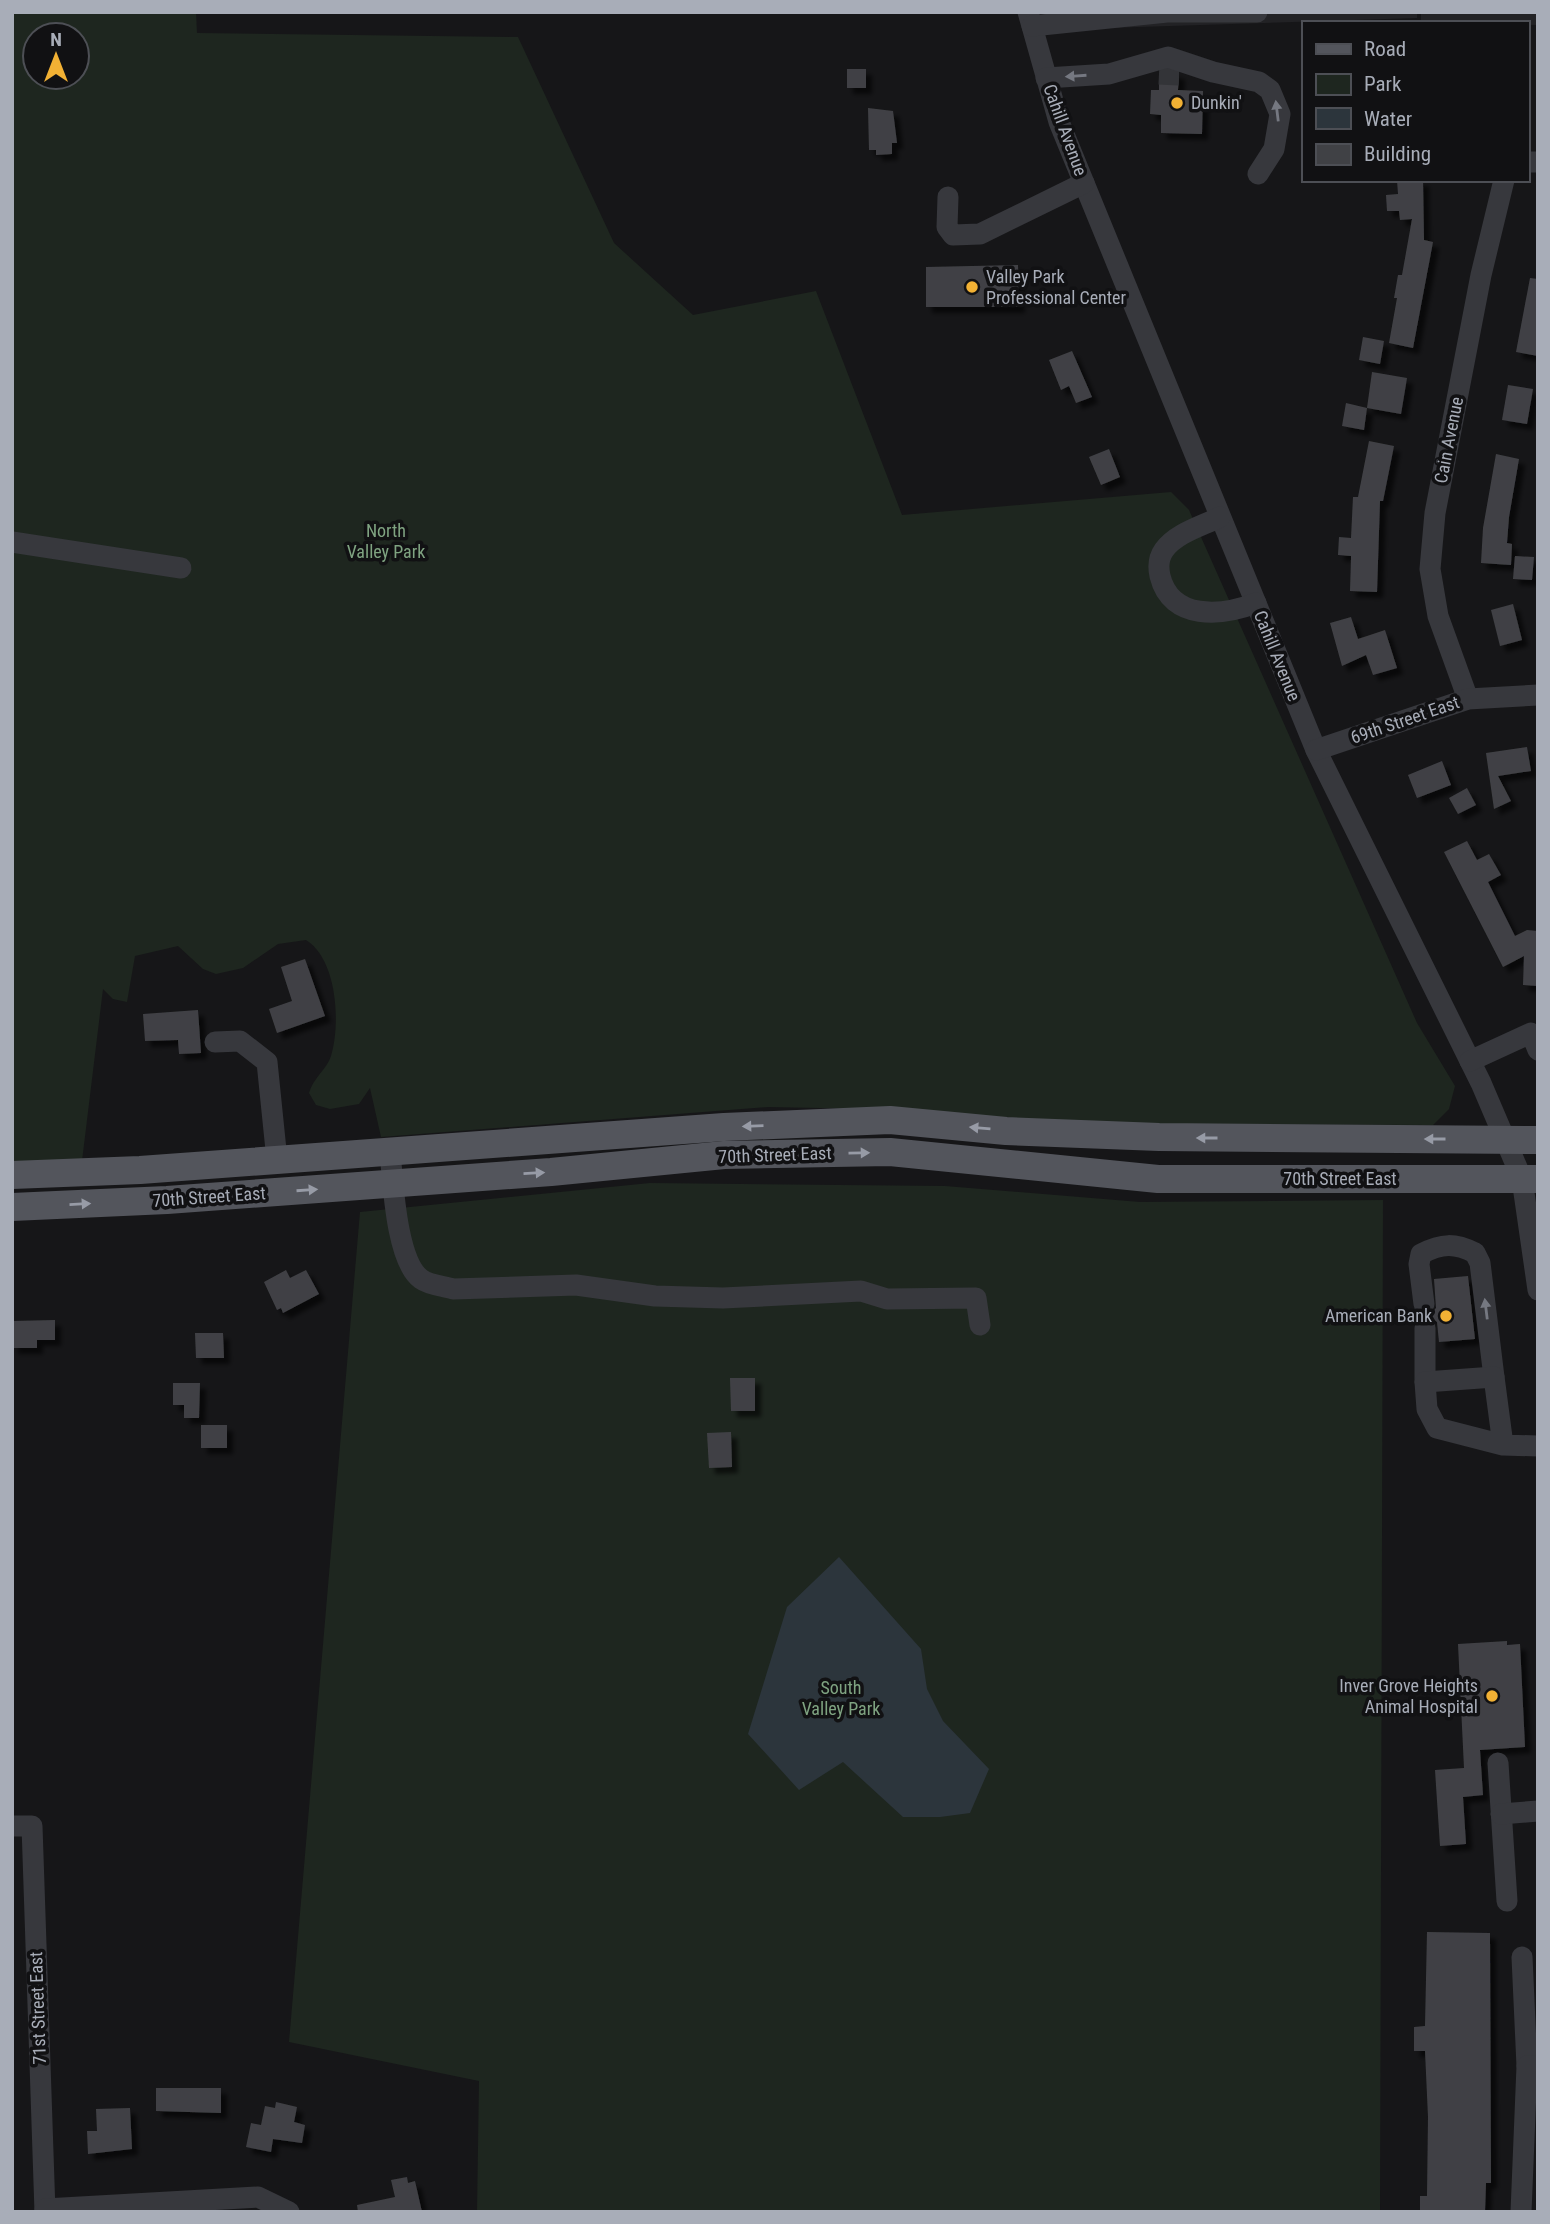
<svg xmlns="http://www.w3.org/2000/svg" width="1550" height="2224" viewBox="0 0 1550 2224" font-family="'Roboto Condensed',sans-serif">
  <defs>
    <filter id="shadow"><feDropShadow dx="6" dy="6" stdDeviation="2" flood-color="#0009"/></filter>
  </defs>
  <rect width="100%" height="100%" fill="#161618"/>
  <!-- built -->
  <g fill="#222225">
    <path d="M 1072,12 L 1417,12 L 1417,18 L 1075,29 Z"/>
    <path d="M 1421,12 L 1538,12 L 1538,25 L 1421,23 Z"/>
  </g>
  <!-- green -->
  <g fill="#1e261f" fill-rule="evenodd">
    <path d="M 12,12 L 196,12 L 197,33 L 518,37 L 614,243 L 693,315 L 816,291 L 902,515 L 1171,492 L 1189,510 L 1417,1023 L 1455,1086 L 1449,1109 L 1433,1125 L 1113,1124 L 873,1109 L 768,1107 L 381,1137 L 370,1088 L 359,1104 L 330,1109 L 316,1105 L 309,1093 C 313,1078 327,1069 331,1056 C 341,1023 337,959 306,940 L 278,944 L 243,968 L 216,974 L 203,969 L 178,946 L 135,956 L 127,1002 L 113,999 L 103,989 L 82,1161 L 12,1163 ZM 35,35 L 77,35 L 77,77 L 35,77 Z"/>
    <path d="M 650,1183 L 945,1186 L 1140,1202 L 1383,1200 L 1380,2212 L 477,2212 L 479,2081 L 289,2042 L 360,1212 Z"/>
  </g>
  <!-- water -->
  <path fill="#2c353c" d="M 839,1557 L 921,1649 L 927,1689 L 943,1721 L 989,1769 L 970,1813 L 940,1817 L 903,1817 L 843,1762 L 799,1790 L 748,1734 L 787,1607 Z"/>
  <!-- building -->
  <g fill="#404145" filter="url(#shadow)">
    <rect x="847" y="69" width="19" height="19"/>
    <path d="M 1168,71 L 1179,74 L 1178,90 L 1203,91 L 1202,134 L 1161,133 L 1161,115 L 1150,114 L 1151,90 L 1159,90 L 1159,73 Z"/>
    <path d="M 868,108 L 893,111 L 897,143 L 892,143 L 892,154 L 876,155 L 876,150 L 869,150 Z"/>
    <path d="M 1397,180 L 1423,180 L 1424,240 L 1433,242 L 1413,348 L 1389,343 L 1397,298 L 1394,298 L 1398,275 L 1402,275 L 1412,219 L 1400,220 L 1399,211 L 1387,211 L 1386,195 L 1398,194 Z"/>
    <path d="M 1018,265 L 1019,307 L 926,307 L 926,267 Z"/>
    <path d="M 1530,278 L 1538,279 L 1538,356 L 1516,352 Z"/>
    <path d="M 1363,337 L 1384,341 L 1380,364 L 1359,360 Z"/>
    <path d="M 1072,351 L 1092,397 L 1076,403 L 1069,386 L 1061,390 L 1049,360 Z"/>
    <path d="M 1372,372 L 1407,378 L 1401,414 L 1367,408 Z"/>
    <path d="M 1508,385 L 1533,389 L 1527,424 L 1502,420 Z"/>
    <path d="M 1346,403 L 1367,408 L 1364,430 L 1342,426 Z"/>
    <path d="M 1369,441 L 1394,446 L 1383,501 L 1380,501 L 1377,592 L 1350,591 L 1351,559 L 1351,556 L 1338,555 L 1339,537 L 1351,538 L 1353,497 L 1358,497 Z"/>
    <path d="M 1109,449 L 1120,477 L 1101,485 L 1089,457 Z"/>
    <path d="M 1496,454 L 1519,459 L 1509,517 L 1507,543 L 1512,544 L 1511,565 L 1481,563 L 1483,528 Z"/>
    <path d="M 1515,556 L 1534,557 L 1532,580 L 1513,579 Z"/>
    <path d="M 1513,604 L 1522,640 L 1500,646 L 1491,610 Z"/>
    <path d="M 1351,617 L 1358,639 L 1385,630 L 1397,668 L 1373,675 L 1366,655 L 1342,666 L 1330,623 Z"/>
    <path d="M 1527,747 L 1531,771 L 1498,776 L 1511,801 L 1494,809 L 1486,753 Z"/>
    <path d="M 1442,761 L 1451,785 L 1417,798 L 1408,775 Z"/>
    <path d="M 1467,788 L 1476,805 L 1458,814 L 1449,798 Z"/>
    <path d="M 1467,841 L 1477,860 L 1489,854 L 1501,875 L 1488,882 L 1515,936 L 1527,930 L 1538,931 L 1538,986 L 1523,985 L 1524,956 L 1503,967 L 1444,852 Z"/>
    <path d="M 305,959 L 325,1016 L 277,1033 L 269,1009 L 292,1001 L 281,967 Z"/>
    <path d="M 198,1010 L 201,1053 L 179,1054 L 178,1040 L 145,1041 L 143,1014 Z"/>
    <path d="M 286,1270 L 290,1278 L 306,1270 L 319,1294 L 283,1313 L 281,1308 L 277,1310 L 264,1282 Z"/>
    <path d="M 1468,1276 L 1475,1339 L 1439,1342 L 1437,1322 L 1429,1316 L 1436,1308 L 1434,1279 Z"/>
    <path d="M 55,1320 L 55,1340 L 37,1340 L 37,1348 L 12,1348 L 12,1321 Z"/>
    <path d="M 195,1333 L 223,1333 L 224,1358 L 196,1358 Z"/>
    <path d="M 730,1378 L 755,1378 L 755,1411 L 731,1411 Z"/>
    <path d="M 173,1383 L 200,1383 L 199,1418 L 184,1418 L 184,1405 L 173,1405 Z"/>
    <rect x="201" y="1425" width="26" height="23"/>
    <path d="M 731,1432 L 732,1467 L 709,1468 L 707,1433 Z"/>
    <path d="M 1507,1641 L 1507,1645 L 1520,1644 L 1525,1747 L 1480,1750 L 1483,1795 L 1463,1797 L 1466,1844 L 1440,1846 L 1435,1770 L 1464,1768 L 1458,1644 Z"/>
    <path d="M 1427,1932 L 1490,1933 L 1491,2183 L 1486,2183 L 1485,2212 L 1420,2212 L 1420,2196 L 1427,2196 L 1428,2117 L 1425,2051 L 1414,2051 L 1414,2027 L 1425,2026 Z"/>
    <path d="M 156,2088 L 221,2088 L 221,2113 L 156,2111 Z"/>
    <path d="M 276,2102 L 297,2107 L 294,2122 L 305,2125 L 302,2143 L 273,2139 L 271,2152 L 246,2147 L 251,2123 L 261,2125 L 265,2106 L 275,2108 Z"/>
    <path d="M 130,2108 L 132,2149 L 88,2154 L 87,2131 L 97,2131 L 96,2109 Z"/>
    <path d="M 407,2177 L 408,2183 L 415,2181 L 422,2212 L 358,2212 L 357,2205 L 395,2197 L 391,2180 Z"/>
  </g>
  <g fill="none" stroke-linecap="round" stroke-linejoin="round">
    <!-- minor-tunnel -->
    <path stroke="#333438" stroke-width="21" stroke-dasharray="21 10" stroke-linecap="butt" d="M 1159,74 L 1179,75"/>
    <!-- minor -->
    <g stroke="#37383d" stroke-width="21">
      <path d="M 1028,12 L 1059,122 L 1316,750 L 1481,1083 L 1522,1179 L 1538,1290"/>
      <path d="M 1032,26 L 1167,12 L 1257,12"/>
      <path d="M 1046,78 L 1109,74 L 1168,57 L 1213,72 L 1259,82 L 1270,90 L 1280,114 L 1274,149 L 1258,174"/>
      <path d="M 1527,162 L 1538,162"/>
      <path d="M 948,197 L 947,227 L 953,235 L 980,234 L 1084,183"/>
      <path d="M 1220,517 C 1202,526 1176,533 1164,550 C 1159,557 1158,567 1160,576 C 1171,621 1222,616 1256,603"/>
      <path d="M 12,542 L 181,568"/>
      <path d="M 1468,699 L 1438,616 L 1430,569 L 1435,513 L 1481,275 L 1504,180"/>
      <path d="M 1316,750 L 1468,699 L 1538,695"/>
      <path d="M 215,1042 L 240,1041 L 267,1062 L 277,1160"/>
      <path d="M 1470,1061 L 1531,1033 L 1538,1050"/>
      <path d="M 390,1152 C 393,1181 396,1261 421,1279 C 429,1285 443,1286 453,1289 L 576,1285 L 655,1296 L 723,1298 L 861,1291 L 887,1299 L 976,1298 L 980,1325"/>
      <path d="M 1424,1304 L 1419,1264 L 1421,1254 C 1442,1243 1455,1243 1475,1253 L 1480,1263 L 1494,1377"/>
      <path d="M 1425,1328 L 1425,1382"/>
      <path d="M 1503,1445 L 1494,1377 L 1425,1382 L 1427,1409 L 1437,1428 L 1503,1445 L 1538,1446"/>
      <path d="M 1498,1763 L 1507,1901"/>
      <path d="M 1501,1814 L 1538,1811"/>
      <path d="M 12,1826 L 32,1826 L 45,2212"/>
      <path d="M 1522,1957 L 1527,2066"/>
      <path d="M 45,2209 L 258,2197 L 289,2212"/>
      <path d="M 1521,2212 L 1527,2066 L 1538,2066"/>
    </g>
    <!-- major -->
    <g stroke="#53555c" stroke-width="28">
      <path d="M 12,1175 L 140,1170 L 724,1127 L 890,1120 L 1006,1131 L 1159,1137 L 1538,1140"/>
      <path d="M 12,1207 L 167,1200 L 551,1172 L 724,1155 L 890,1152 L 1158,1179 L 1538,1179"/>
    </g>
  </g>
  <!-- one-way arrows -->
  <defs><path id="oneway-solid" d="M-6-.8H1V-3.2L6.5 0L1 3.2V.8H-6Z" transform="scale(1.75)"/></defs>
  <g fill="#757881">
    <use href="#oneway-solid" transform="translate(1076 76) rotate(176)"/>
    <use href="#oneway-solid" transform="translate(1277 111) rotate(-97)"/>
    <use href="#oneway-solid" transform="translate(1486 1309) rotate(-97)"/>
  </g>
  <g fill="#979ba6">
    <use href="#oneway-solid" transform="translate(753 1126) rotate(178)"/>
    <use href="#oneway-solid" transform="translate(980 1128) rotate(-175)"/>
    <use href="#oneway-solid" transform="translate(1207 1138) rotate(-180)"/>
    <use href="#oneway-solid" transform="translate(1435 1139) rotate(-180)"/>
    <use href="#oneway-solid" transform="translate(859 1153) rotate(-1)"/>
    <use href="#oneway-solid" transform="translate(534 1173) rotate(-3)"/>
    <use href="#oneway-solid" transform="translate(307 1190) rotate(-4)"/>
    <use href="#oneway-solid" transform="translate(80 1204) rotate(-3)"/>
  </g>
  <!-- markers -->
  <g fill="#f2b134" stroke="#111113" stroke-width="2.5">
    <circle cx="1177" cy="103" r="7"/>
    <circle cx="972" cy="287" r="7"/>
    <circle cx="1446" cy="1316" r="7"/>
    <circle cx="1492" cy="1696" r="7"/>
  </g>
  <g text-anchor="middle" stroke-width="7" stroke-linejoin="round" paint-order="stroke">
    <!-- poi labels -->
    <g font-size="18" fill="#a8adb8" stroke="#111113" text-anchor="start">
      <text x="1191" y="109">Dunkin'</text>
      <text x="986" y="283">Valley Park<tspan x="986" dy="21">Professional Center</tspan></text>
      <text x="1432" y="1322" text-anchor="end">American Bank</text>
      <text x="1478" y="1692" text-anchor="end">Inver Grove Heights<tspan x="1478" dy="21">Animal Hospital</tspan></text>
    </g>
    <!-- street labels -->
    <g font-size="18" fill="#a8adb8" stroke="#111113">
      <text transform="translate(1065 130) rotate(70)" y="6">Cahill Avenue</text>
      <text transform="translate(1449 440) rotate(-79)" y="6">Cain Avenue</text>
      <text transform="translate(1277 656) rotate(68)" y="6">Cahill Avenue</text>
      <text transform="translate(1405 720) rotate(-19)" y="6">69th Street East</text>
      <text transform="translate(775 1155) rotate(-2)" y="6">70th Street East</text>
      <text x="1340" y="1185">70th Street East</text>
      <text transform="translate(209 1197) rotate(-4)" y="6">70th Street East</text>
      <text transform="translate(38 2008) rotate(-92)" y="6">71st Street East</text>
    </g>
    <!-- park labels -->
    <g font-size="18" fill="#7fa381" stroke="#111113">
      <text x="386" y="537">North<tspan x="386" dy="21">Valley Park</tspan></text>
      <text x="841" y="1694">South<tspan x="841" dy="21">Valley Park</tspan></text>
    </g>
  </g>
  <!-- border -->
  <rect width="1550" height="2224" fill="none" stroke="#a8adb8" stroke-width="28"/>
  <!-- legend -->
  <rect x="1302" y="21" width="228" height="161" fill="#111113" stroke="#4d4f55" stroke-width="2"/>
  <rect x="1316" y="44" width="35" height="10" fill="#53555c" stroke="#4d4f55" stroke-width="2"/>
  <text x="1364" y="56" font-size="21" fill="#a8adb8">Road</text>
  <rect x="1316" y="74" width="35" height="21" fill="#1e261f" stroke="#4d4f55" stroke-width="2"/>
  <text x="1364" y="91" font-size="21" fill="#a8adb8">Park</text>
  <rect x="1316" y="108" width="35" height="21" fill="#2c353c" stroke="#4d4f55" stroke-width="2"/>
  <text x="1364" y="126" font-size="21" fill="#a8adb8">Water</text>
  <rect x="1316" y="144" width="35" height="21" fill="#404145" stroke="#4d4f55" stroke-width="2"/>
  <text x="1364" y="161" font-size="21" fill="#a8adb8">Building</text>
  <!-- north arrow -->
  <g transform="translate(56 56)"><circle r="33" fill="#111113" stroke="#4d4f55" stroke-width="2"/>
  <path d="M0-5L12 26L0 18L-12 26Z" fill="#f2b134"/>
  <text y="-10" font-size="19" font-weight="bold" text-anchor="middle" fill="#a8adb8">N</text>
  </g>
</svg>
